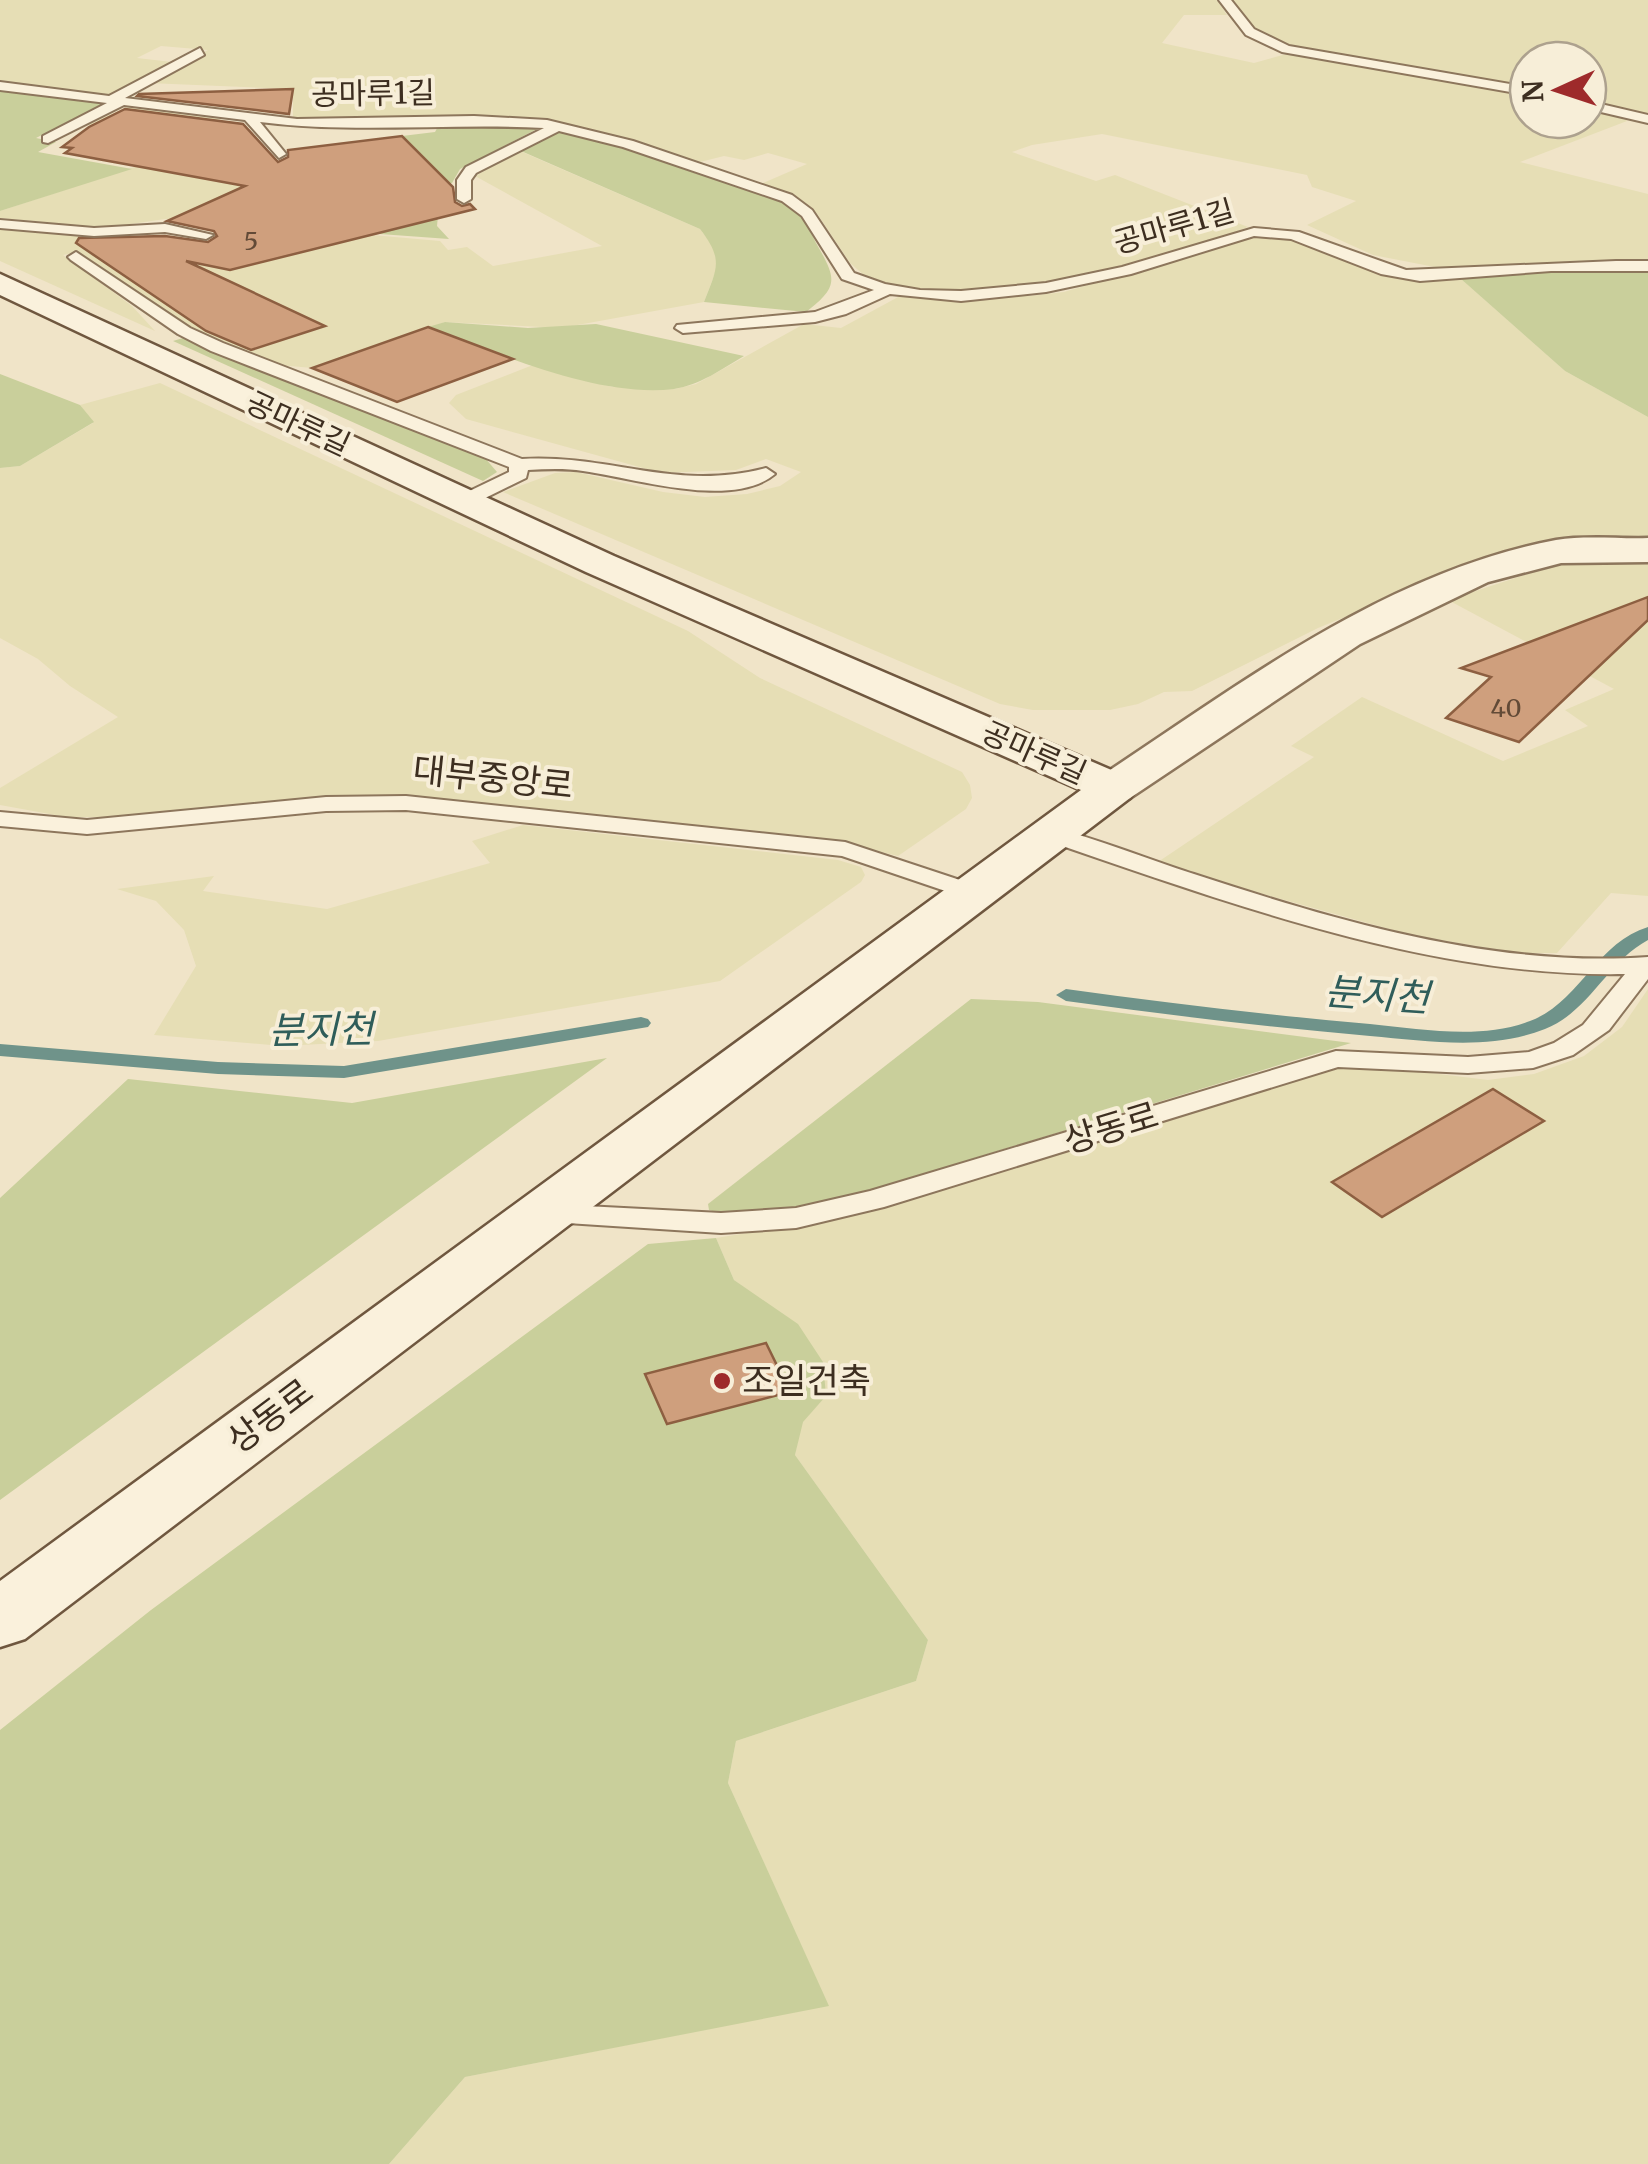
<svg xmlns="http://www.w3.org/2000/svg" width="1648" height="2164" viewBox="0 0 1648 2164" font-family="Merriweather,'Noto Sans KR',serif">
  <rect width="100%" height="100%" fill="#f0e4c8"/>
  <!-- farmland -->
  <g fill="#e6deb5">
    <path d="M 0,0 L 1217,0 L 1227,15 L 1184,15 L 1162,43 L 1254,63 L 1290,53 L 1528,94 L 1528,120 L 1588,120 L 1588,108 L 1622,116 L 1627,121 L 1520,162 L 1648,194 L 1648,263 L 1549,263 L 1450,270 L 1373,255 L 1307,225 L 1356,201 L 1312,187 L 1307,175 L 1102,134 L 1032,145 L 1012,152 L 1096,181 L 1115,175 L 1248,227 L 1197,246 L 1077,280 L 980,291 L 905,289 L 864,275 L 850,263 L 818,215 L 788,193 L 761,184 L 807,164 L 768,153 L 744,160 L 724,156 L 692,164 L 600,132 L 556,123 L 293,118 L 293,89 L 148,83 L 208,50 L 161,46 L 137,58 L 172,62 L 109,96 L 0,83 Z"/>
    <path d="M 1231,0 L 1648,0 L 1648,117 L 1588,102 L 1588,60 L 1528,60 L 1528,89 L 1297,50 L 1256,33 Z"/>
    <path d="M 134,104 L 205,112 L 221,120 L 197,134 L 315,230 L 440,241 L 448,250 L 467,247 L 493,266 L 602,246 L 475,176 L 520,151 L 700,229 L 716,250 L 717,268 L 704,302 L 561,328 L 445,322 L 313,368 L 278,365 L 226,345 L 190,329 L 78,252 L 63,255 L 132,306 L 155,331 L 0,261 L 0,227 L 105,236 L 221,253 L 214,221 L 165,219 L 104,228 L 0,218 L 0,211 L 159,159 L 155,131 L 87,125 Z"/>
    <path d="M 1282,237 L 1403,278 L 1461,279 L 1565,371 L 1648,417 L 1648,541 L 1557,540 L 1501,553 L 1318,628 L 1192,691 L 1164,692 L 1138,704 L 1110,710 L 1033,710 L 1000,704 L 503,492 L 555,473 L 576,472 L 663,492 L 705,497 L 747,494 L 780,486 L 801,472 L 766,459 L 736,470 L 661,473 L 466,419 L 449,403 L 456,395 L 533,365 L 612,387 L 675,389 L 696,384 L 804,324 L 841,328 L 900,296 L 1029,296 L 1064,292 L 1247,238 Z"/>
    <path d="M 160,383 L 688,631 L 760,678 L 962,772 L 970,785 L 972,798 L 966,809 L 898,856 L 816,837 L 378,796 L 123,817 L 66,817 L 0,805 L 0,788 L 118,717 L 70,686 L 38,659 L 0,638 L 0,468 L 20,466 L 93,423 L 80,405 Z"/>
    <path d="M 1597,559 L 1648,559 L 1648,896 L 1611,893 L 1557,953 L 1518,953 L 1411,935 L 1155,864 L 1314,757 L 1291,746 L 1362,697 L 1503,761 L 1588,726 L 1565,710 L 1614,689 L 1448,600 L 1549,567 Z"/>
    <path d="M 523,825 L 838,860 L 861,867 L 865,875 L 861,882 L 720,981 L 378,1041 L 282,1046 L 154,1035 L 196,966 L 184,930 L 156,901 L 117,889 L 214,876 L 203,891 L 327,909 L 490,863 L 472,841 Z"/>
    <path d="M 1648,989 L 1648,2164 L 389,2164 L 465,2077 L 828,2005 L 728,1783 L 736,1741 L 916,1681 L 928,1640 L 795,1455 L 802,1422 L 826,1396 L 762,1301 L 734,1280 L 716,1238 L 796,1225 L 1309,1074 L 1345,1067 L 1382,1067 L 1488,1080 L 1534,1074 L 1584,1056 L 1622,1027 Z"/>
  </g>
  <!-- green -->
  <g fill="#c9cf9b">
    <path d="M 0,89 L 104,103 L 36,138 L 56,142 L 38,152 L 132,169 L 0,211 Z"/>
    <path d="M 440,123 L 539,128 L 460,169 L 452,183 L 441,184 L 437,226 L 449,239 L 311,229 L 392,152 L 416,149 L 402,136 L 435,132 Z"/>
    <path d="M 558,131 C 603,129 661,163 704,176 C 734,185 773,187 797,210 C 805,218 811,233 816,243 C 836,278 840,286 806,312 L 704,302 C 717,268 724,260 700,229 L 521,151 Z"/>
    <path d="M 1648,269 L 1648,417 L 1565,371 L 1461,279 L 1530,272 Z"/>
    <path d="M 445,322 L 528,328 L 596,324 L 744,356 C 722,369 700,385 674,389 C 597,398 500,354 428,327 Z"/>
    <path d="M 183,338 L 485,458 L 497,472 L 483,481 L 173,341 Z"/>
    <path d="M 0,374 L 80,405 L 94,422 L 20,466 L 0,468 Z"/>
    <path d="M 971,999 L 1038,1002 L 1351,1043 L 841,1199 L 798,1209 L 719,1213 L 709,1210 L 708,1204 Z"/>
    <path d="M 607,1058 L 0,1500 L 0,1198 L 128,1079 L 352,1103 Z"/>
    <path d="M 716,1238 L 734,1280 L 798,1324 L 823,1362 L 826,1396 L 803,1422 L 795,1455 L 928,1640 L 916,1681 L 736,1741 L 728,1783 L 829,2006 L 465,2077 L 389,2164 L 0,2164 L 0,1730 L 151,1610 L 648,1244 Z"/>
  </g>
  <g fill="none" stroke-linecap="round" stroke-linejoin="round">
    <!-- stream -->
    <g fill="#6f938a" fill-rule="evenodd">
      <path d="M 1648,927 L 1648,940 C 1607,962 1589,1012 1545,1029 C 1489,1051 1428,1041 1370,1036 C 1268,1027 1167,1015 1066,1001 L 1056,995 L 1066,989 C 1167,1003 1268,1015 1370,1024 C 1422,1029 1480,1040 1530,1021 C 1579,1003 1597,942 1648,927 Z"/>
      <path d="M 641,1017 L 648,1019 L 651,1023 L 648,1027 L 344,1078 L 218,1074 L 0,1056 L 0,1044 L 218,1062 L 344,1066 Z"/>
    </g>
  </g>
  <!-- building -->
  <g fill="#cf9f7d" stroke="#8d5f41" stroke-width="2.5">
    <path d="M 293,89 L 289,114 L 137,96 L 139,94 Z"/>
    <path d="M 125,109 L 243,124 L 278,162 L 288,157 L 288,150 L 402,136 L 453,187 L 455,202 L 462,206 L 470,204 L 475,209 L 230,270 L 186,261 L 325,326 L 251,350 L 206,331 L 76,243 L 79,238 L 165,236 L 208,242 L 217,236 L 214,231 L 167,221 L 245,186 L 65,153 L 72,148 L 62,147 L 89,127 Z"/>
    <path d="M 428,327 L 513,359 L 397,402 L 312,368 Z"/>
    <path d="M 1648,597 L 1648,620 L 1519,742 L 1446,718 L 1491,677 L 1461,668 Z"/>
    <path d="M 1493,1089 L 1544,1121 L 1382,1217 L 1332,1182 Z"/>
    <path d="M 766,1343 L 790,1392 L 667,1424 L 645,1374 Z"/>
  </g>
  <g fill="none" stroke-linecap="round" stroke-linejoin="round">
    <defs>
      <g id="lane">
        <path d="M 1219,0 L 1231,0 L 1254,29 L 1289,46 L 1528,87 L 1528,95 L 1282,52 L 1246,35 Z"/>
        <path d="M 200,48 L 204,55 L 125,98 L 297,119 L 474,116 L 547,120 L 633,141 L 792,195 L 812,210 L 854,273 L 885,284 L 920,290 L 961,291 L 1046,283 L 1122,267 L 1254,228 L 1299,232 L 1406,270 L 1616,261 L 1648,261 L 1648,271 L 1551,271 L 1420,281 L 1381,274 L 1291,239 L 1254,236 L 1131,274 L 1046,292 L 961,301 L 890,294 L 846,314 L 815,322 L 683,333 L 675,328 L 677,325 L 815,312 L 874,290 L 842,279 L 802,216 L 782,201 L 623,147 L 559,131 L 476,173 L 471,180 L 471,199 L 464,203 L 457,199 L 457,180 L 466,167 L 544,128 C 450,123 354,134 260,122 L 286,154 L 279,158 L 245,120 L 124,105 L 48,143 L 43,142 L 43,136 L 107,103 L 0,90 L 0,82 L 109,96 Z"/>
        <path d="M 1588,101 L 1648,115 L 1648,123 L 1588,109 Z"/>
        <path d="M 0,220 L 94,228 L 165,224 L 213,235 L 206,239 L 165,232 L 94,236 L 0,228 Z"/>
        <path d="M 76,252 L 190,328 L 223,343 L 522,459 C 612,454 675,492 766,468 L 775,474 C 732,510 634,478 583,471 C 565,468 546,469 528,470 L 526,478 L 471,505 L 457,505 L 457,497 L 509,472 L 509,467 L 211,351 L 178,334 L 71,260 L 68,257 Z"/>
        <path d="M 406,796 L 845,842 L 981,887 L 984,892 L 972,899 L 963,897 L 842,856 L 406,810 L 326,811 L 87,834 L 0,826 L 0,812 L 87,820 L 326,797 Z"/>
        <path d="M 1050,827 C 1099,839 1147,859 1194,874 C 1338,921 1495,968 1648,957 L 1648,979 L 1609,1030 L 1573,1055 L 1533,1068 L 1468,1073 L 1338,1067 L 884,1207 L 796,1228 L 721,1233 L 536,1221 L 531,1214 L 536,1207 L 546,1204 L 721,1213 L 796,1208 L 870,1191 L 1336,1051 L 1468,1057 L 1529,1052 L 1554,1043 L 1583,1025 L 1625,974 C 1429,978 1224,901 1042,839 L 1038,834 L 1042,829 Z"/>
      </g>
      <path id="street" d="M 1648,538 L 1648,562 L 1561,563 L 1488,582 L 1360,644 L 1130,798 L 1114,802 L 1098,798 L 1091,788 L 1098,778 C 1241,684 1384,573 1556,540 C 1585,535 1619,539 1648,538 Z"/>
      <path id="secondary" d="M 0,274 L 614,556 L 1130,778 L 1137,788 L 1130,798 L 25,1639 L 0,1647 L 0,1581 L 1081,790 L 586,572 L 0,295 Z"/>
    </defs>
    <!-- lane casing -->
    <use href="#lane" stroke="#8d765c" stroke-width="4"/>
    <!-- street casing -->
    <use href="#street" stroke="#8d765c" stroke-width="5"/>
    <!-- secondary casing -->
    <use href="#secondary" stroke="#6f573f" stroke-width="5"/>
    <!-- lane -->
    <use href="#lane" fill="#faf1dc" fill-rule="evenodd"/>
    <!-- street -->
    <use href="#street" fill="#faf1dc" fill-rule="evenodd"/>
    <!-- secondary -->
    <use href="#secondary" fill="#faf1dc" fill-rule="evenodd"/>
  </g>
  <!-- markers -->
  <circle fill="#9e2a2b" stroke="#f7eed8" stroke-width="4" cx="722" cy="1381" r="10"/>
  <g text-anchor="middle" stroke-width="8" stroke-linejoin="round" paint-order="stroke">
    <!-- far-number labels -->
    <g font-size="25" fill="#624a37">
      <text x="251" y="250">5</text>
      <text x="1506" y="717">40</text>
    </g>
    <!-- far-street labels -->
    <g font-size="30" fill="#3d2e20" stroke="#f7eed8">
      <text transform="translate(373 94) rotate(-1)" y="10">공마루1길</text>
      <text transform="translate(1174 227) rotate(-16)" y="10">공마루1길</text>
      <text transform="translate(298 424) rotate(25)" y="10">공마루길</text>
      <text transform="translate(1034 753) rotate(24)" y="10">공마루길</text>
    </g>
    <!-- street labels -->
    <g font-size="35" fill="#3d2e20" stroke="#f7eed8">
      <text transform="translate(493 778) rotate(6)" y="12">대부중앙로</text>
      <text transform="translate(1111 1128) rotate(-17)" y="12">상동로</text>
      <text transform="translate(270 1416) rotate(-37)" y="12">상동로</text>
    </g>
    <!-- poi labels -->
    <g font-size="35" fill="#3d2e20" stroke="#f7eed8" text-anchor="start">
      <text x="742" y="1393">조일건축</text>
    </g>
    <!-- water labels -->
    <g font-size="38" font-style="italic" fill="#2f5d5a" stroke="#f7eed8">
      <text transform="translate(1377 995) rotate(4)" y="13">분지천</text>
      <text transform="translate(321 1030) rotate(-1)" y="13">분지천</text>
    </g>
  </g>
  <!-- north arrow -->
  <g transform="translate(1558 90) rotate(267)"><circle r="48" fill="#f7eed8" stroke="#ada18e" stroke-width="2.5"/>
  <path d="M0-8L18 38L0 25L-18 38Z" fill="#9e2a2b"/>
  <text y="-15" font-size="28" font-weight="bold" text-anchor="middle" fill="#3d2e20">N</text>
  </g>
</svg>
